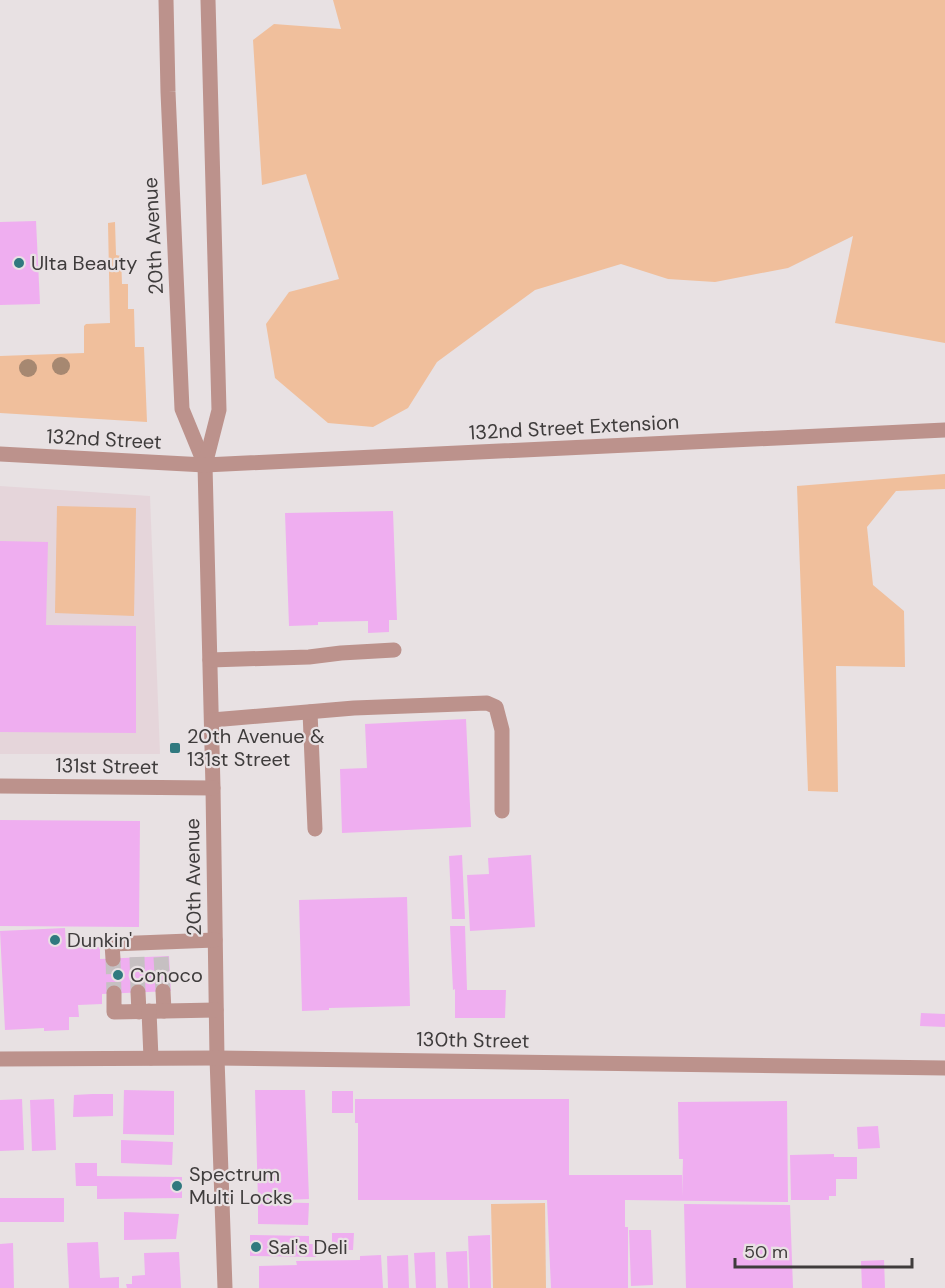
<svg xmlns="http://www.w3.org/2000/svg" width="945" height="1288" font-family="'DM Sans',sans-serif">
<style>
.built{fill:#e5d5da}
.green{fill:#f0bf9c}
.building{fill:#efaef0}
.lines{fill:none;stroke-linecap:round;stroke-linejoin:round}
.minor-tunnel{stroke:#c6c0c2;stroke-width:15;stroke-dasharray:15 8;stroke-linecap:butt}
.minor{stroke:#bc928c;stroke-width:15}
.tree{fill:#a68871}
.poi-dot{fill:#30797f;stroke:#e8e1e3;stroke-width:2}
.labels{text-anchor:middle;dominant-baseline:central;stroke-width:4.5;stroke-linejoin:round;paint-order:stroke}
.street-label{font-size:20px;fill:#3f3c3c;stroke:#e8e1e3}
.poi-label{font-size:20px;fill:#3f3c3c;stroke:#e8e1e3;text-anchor:start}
</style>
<rect width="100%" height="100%" fill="#e8e1e3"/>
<path class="built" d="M0,486L150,496L160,754H0Z"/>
<g class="green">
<path d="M333,0H945V343L835,323L853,236L788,268L715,282L668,279L621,264L535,290L437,362L408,408L373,427L328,423L275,378L266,324L289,292L339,279L306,174L262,185L253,40L274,24L341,29Z"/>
<path d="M115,222L116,255L121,256L122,284H128V309H134L135,347H144L147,422L0,413V356L84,353V326L86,324L110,323L108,223Z"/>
<path d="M945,474V489L896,491L867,527L873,585L904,611L905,667L836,666L838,792L808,791L797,486Z"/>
<path d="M57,506L136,508L134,616L55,613Z"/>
<path d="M545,1203L546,1288H493L491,1204Z"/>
</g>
<g class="building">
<path d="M36,221L40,304L0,305V222Z"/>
<path d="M393,511L397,620H389V632L368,633V621L318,622V625L289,626L285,513Z"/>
<path d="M0,541L48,542L46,625L136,626V733L0,732Z"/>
<path d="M466,719L471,827L342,833L340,769L367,768L365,724Z"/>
<path d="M0,820L140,821L139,927L0,926Z"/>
<path d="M462,855L465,919H452L449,856Z"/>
<path d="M531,855L535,927L470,931L467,875L489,874L488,858Z"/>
<path d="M407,897L410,1006L329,1008V1010L302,1011L299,900Z"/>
<path d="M450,926H465L467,990H506L505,1018H455V989L453,990Z"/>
<path d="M65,928L66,948L100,947V959L169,956L171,991L102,994V1004L78,1005L79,1017H69V1030L44,1031V1028L5,1030L0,931Z"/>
<path d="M921,1013L945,1014V1027L920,1026Z"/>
<path d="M124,1090L174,1091V1135L123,1134Z"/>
<path d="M255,1090H305L309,1199L258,1201Z"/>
<rect x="332" y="1091" width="21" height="22"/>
<path d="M92,1094H113V1116L73,1117L74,1095Z"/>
<path d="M22,1099L24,1150L0,1151V1100Z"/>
<path d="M54,1099L56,1150L32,1151L30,1100Z"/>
<path d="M355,1099H569V1175H682V1197L683,1159H679L678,1102L787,1101L788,1202L625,1200V1227H628V1288H551L547,1200H358V1123H355Z"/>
<path d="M878,1126L880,1148L858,1149L857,1127Z"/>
<path d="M121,1140L173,1142L172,1165L121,1163Z"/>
<path d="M834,1154V1157H857V1179H836V1196H829V1200H791L790,1155Z"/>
<path d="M75,1163H97V1176L182,1177V1198L97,1199V1186H76Z"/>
<rect x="0" y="1198" width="64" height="24"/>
<path d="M258,1202L309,1203L308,1225L258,1224Z"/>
<path d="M684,1204L790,1205L793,1288H686Z"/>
<path d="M124,1212L179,1214L176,1239L124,1240Z"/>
<path d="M629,1230H651L653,1285L631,1286Z"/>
<path d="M332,1233H354L353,1250H332Z"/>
<path d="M250,1235L309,1236V1244H317L316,1257L250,1256Z"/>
<path d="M490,1235L491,1288H470L468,1236Z"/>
<path d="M98,1242L100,1278L119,1277V1288H69L67,1243Z"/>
<path d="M13,1243L14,1288H0V1244Z"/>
<path d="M467,1251L468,1288H448L446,1252Z"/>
<path d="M179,1252L181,1288H127L126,1284H132V1276L145,1275L144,1253Z"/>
<path d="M435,1252L436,1288H416L414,1253Z"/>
<path d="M381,1255L383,1288H259V1266L297,1265L296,1261L360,1260V1256Z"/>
<path d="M408,1255L409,1288H388L387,1256Z"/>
<path d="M884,1260L885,1288H862L861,1261Z"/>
</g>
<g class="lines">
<g class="minor-tunnel">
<path d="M137,957L138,992"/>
<path d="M161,957L163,991"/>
<path d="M113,959L114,993"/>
</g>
<g class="minor">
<path d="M166,0L168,92L182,409L205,465"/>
<path d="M208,0L219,410L205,465L213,788L217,1058L225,1288"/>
<path d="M0,454L205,465L945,430"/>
<path d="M210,660L309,657L341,653L394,650"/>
<path d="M310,712L315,829"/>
<path d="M212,720L354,708L487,703L496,707L502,730V811"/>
<path d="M0,786L213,788"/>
<path d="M113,959L112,944L215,940"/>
<path d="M163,991L164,1011"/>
<path d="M138,992L139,1012"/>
<path d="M114,993V1012L216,1010"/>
<path d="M149,1011L151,1058"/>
<path d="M0,1059L217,1058L945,1068"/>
</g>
</g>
<g class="tree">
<circle cx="61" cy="366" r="9"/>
<circle cx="28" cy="368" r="9"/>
</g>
<g class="poi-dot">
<circle cx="19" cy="263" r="6"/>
<rect x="169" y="742" width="12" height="12" rx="3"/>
<circle cx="55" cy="940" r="6"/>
<circle cx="118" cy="975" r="6"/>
<circle cx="177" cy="1186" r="6"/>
<circle cx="256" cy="1247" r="6"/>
</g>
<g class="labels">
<g class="street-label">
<text transform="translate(153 236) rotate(-93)">20th Avenue</text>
<text transform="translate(574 427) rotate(-3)">132nd Street Extension</text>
<text transform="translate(104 439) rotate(3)">132nd Street</text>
<text transform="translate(107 766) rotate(1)">131st Street</text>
<text transform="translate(193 877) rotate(-91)">20th Avenue</text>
<text transform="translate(473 1040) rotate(1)">130th Street</text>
</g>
<g class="poi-label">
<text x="31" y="263">Ulta Beauty</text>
<text x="187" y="736">20th Avenue &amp;<tspan x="187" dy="23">131st Street</tspan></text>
<text x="67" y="940">Dunkin'</text>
<text x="130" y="975">Conoco</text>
<text x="189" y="1174">Spectrum<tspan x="189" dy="23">Multi Locks</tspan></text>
<text x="268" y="1247">Sal's Deli</text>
</g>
</g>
<path d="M735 1258v9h177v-9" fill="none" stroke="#3f3c3c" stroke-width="3"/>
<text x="744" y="1258" font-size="18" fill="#3f3c3c" stroke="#e8e1e3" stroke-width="4.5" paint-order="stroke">50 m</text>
</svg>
